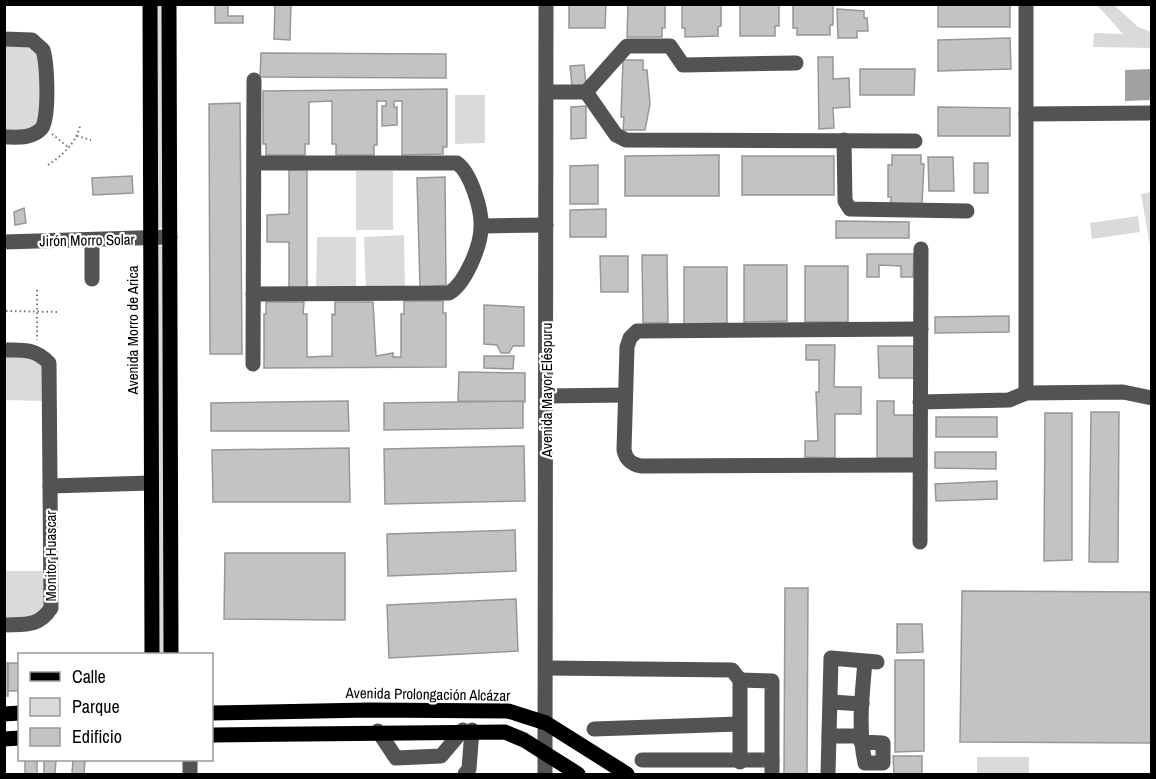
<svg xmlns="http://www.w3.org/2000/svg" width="1156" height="779" font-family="'Archivo Narrow',sans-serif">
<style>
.green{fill:#dadada}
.water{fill:#a1a1a1}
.building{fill:#c3c3c3;stroke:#979797;stroke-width:1.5}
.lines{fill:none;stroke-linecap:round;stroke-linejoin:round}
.path{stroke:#757575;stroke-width:2;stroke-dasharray:1.5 3;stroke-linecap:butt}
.minor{stroke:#535353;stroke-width:15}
.major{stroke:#000;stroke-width:15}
.labels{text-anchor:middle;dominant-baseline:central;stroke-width:4.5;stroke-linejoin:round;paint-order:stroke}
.street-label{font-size:15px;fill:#000;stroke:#fff}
</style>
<rect width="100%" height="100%" fill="#fff"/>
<g class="green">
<rect x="156" y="5" width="10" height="223"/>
<path d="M1097,5H1114L1138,27L1151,32V48L1093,47L1094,33L1123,34Z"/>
<path d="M25,44L34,50L39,58L40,116C34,132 19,130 5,131L4,45Z"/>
<path d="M455,95H485V143L455,144Z"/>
<rect x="356" y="171" width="37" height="59"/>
<path d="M1151,192L1152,246H1150L1141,194Z"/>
<path d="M1138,216L1140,232L1092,239L1090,223Z"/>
<path d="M404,235L405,291L366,292L364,237Z"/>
<path d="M317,237H356V290H316Z"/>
<path d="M156,246H165L166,654H157Z"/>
<path d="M5,351H24L46,364L45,401L5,400Z"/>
<path d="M4,571H47L46,608L41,616L5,621Z"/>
<rect x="977" y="757" width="52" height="17"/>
</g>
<path class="water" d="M1151,69V100L1125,101V70Z"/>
<g class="building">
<path d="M215,4H228V16H243V23H215Z"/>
<path d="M275,4H291L290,40L274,39Z"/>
<path d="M569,4H606L605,28H569Z"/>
<path d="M628,4H665V28H662V37H627Z"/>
<path d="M682,4H721V26L718,27V36L685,37V28H682Z"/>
<path d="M740,4H833V25H830V35H797V28H793V5H779V26H775V36H740Z"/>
<rect x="938" y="4" width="72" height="23"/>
<path d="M837,9L864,11V18H867L868,31H857V38H838Z"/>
<path d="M1010,38L1011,69L938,71V40Z"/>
<path d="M261,53L446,54V78L260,77Z"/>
<path d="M818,57H833V79L849,78L850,107L833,108L834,128L819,129Z"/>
<path d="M623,60H643V70H647L650,104L645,130H623L624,117H621Z"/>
<path d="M584,65L586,85L572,86L570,66Z"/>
<path d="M860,69H915L914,95H860Z"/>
<path d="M447,89V147H443V154L402,155V101H394V107H397V125L382,126V106H386V101H377V145H374V155H336V144H332V101L309,102V144H305V155H266V144H263V91Z"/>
<path d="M240,103L242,354H210L209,104Z"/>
<path d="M586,106V138L571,139V107Z"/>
<path d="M938,107L1010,108V136H938Z"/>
<path d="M719,155V196H625V156Z"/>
<path d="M892,155H921V164H924L922,204H891V197H888V165H892Z"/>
<rect x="742" y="156" width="92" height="39"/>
<path d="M928,157H953L954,191H929Z"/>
<rect x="974" y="163" width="14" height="30"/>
<path d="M598,165V204H570V166Z"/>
<path d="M307,169V288H289V242H267V215L289,214V170Z"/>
<path d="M132,176L133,193L93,195L92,178Z"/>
<path d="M445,177L446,285L420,287L417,178Z"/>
<path d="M24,208L26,223L15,225L14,212Z"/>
<path d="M606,209V237H570V210Z"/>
<path d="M836,221L909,222V238H836Z"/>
<path d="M867,254H914L913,277H901V266L879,265V277H867Z"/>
<path d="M642,255H667L668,323H643Z"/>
<path d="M600,256H628V292H601Z"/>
<path d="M744,265H787V321L744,322Z"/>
<rect x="805" y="266" width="43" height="56"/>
<path d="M684,267H727V323L684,324Z"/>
<path d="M404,301H443V313H446V367L264,368V314H266V302H304L303,314H307V357L332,356V314L335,315V302H373L376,356L393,353V357H401V314H404Z"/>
<path d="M484,305L524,307V346H513L509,353H501L497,345L484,344Z"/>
<path d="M1009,316V332L935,333V317Z"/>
<path d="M806,345H835L834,387H861V414H835V458L805,457V441H818L816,392H819V360H806Z"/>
<path d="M878,346H914V378H879Z"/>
<path d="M484,356H514L513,369L484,368Z"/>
<path d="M459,372L525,373V402L458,401Z"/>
<path d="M348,401L349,431H211V403Z"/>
<path d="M523,401V428L384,430V403Z"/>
<path d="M877,401H894V415H914V458H877Z"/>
<path d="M1091,412H1119L1118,562H1089Z"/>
<path d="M1045,413H1072V560L1044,561Z"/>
<rect x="936" y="417" width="61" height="20"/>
<path d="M524,446L525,501L385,504L384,449Z"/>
<path d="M349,448L350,502H213L212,450Z"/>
<path d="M935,452H996V469L935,468Z"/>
<path d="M997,481V499L936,501L935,484Z"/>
<path d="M515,530L516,571L388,576L387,534Z"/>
<path d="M225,553H345V620L224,619Z"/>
<path d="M785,588H808L807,774H784Z"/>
<path d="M962,591L1152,592V743L960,742Z"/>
<path d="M516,599L518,651L389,658L387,605Z"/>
<path d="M897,624H922L923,652L897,653Z"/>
<path d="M895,660H924V751L895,752Z"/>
<rect x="4" y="663" width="4" height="33"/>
<rect x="8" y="663" width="12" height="28"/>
<path d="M893,756H922V774H894Z"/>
<rect x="25" y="760" width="12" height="14"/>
<path d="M44,760H56L55,774H44Z"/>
<path d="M73,760H85L84,774H72Z"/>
</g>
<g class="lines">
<g class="path">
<path d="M52,134L68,147"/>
<path d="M77,136L91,140"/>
<path d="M48,165C62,156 76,143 80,126"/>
<path d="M37,290V340"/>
<path d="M6,311L60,312"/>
</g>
<g class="minor">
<path d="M4,39L32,40L43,50C47,63 50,120 41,129C31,139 17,137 4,137"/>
<path d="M547,92H586L616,135L626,140L915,141"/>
<path d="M586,92L627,46H670L683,65L796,63"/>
<path d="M1026,114L1152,113"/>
<path d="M844,140L845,201L850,209L967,211"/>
<path d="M482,226L546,225"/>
<path d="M4,242L170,237"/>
<path d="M92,279V240"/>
<path d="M253,294L449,293C465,284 481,246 481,227C482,210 471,173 457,163H254"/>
<path d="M4,350C23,350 35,348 49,363L51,608C39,627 25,624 4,625"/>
<path d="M253,364L254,80"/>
<path d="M1026,393V4"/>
<path d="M546,396L625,395"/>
<path d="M920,402L1009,400L1026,393L1123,392L1152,398"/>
<path d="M920,465L641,466C631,464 626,460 624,450L627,347L630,338L637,331L921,329"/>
<path d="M50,486L151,483"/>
<path d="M920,542L921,249"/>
<path d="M547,668L732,670L740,680V762"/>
<path d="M740,680L772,681V774"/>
<path d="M831,702L862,704"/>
<path d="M594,729L739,724"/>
<path d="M378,731L396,758L441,756L463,730"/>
<path d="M829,736H860"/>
<path d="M861,742L883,743V763H865C858,729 862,695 865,662"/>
<path d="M190,760V774"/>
<path d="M642,760H772"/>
<path d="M465,774L469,769L472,730"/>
<path d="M545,774L546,4"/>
<path d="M828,774L831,658L877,662"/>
</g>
<g class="major">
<path d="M150,4L152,654"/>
<path d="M169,4L171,654"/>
<path d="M212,713L369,710L508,711L546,723L627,774"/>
<path d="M4,714L20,713"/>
<path d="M212,735L505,732L524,740L578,774"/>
<path d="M4,739L20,738"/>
</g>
</g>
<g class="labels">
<g class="street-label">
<text transform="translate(87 240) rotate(-1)">Jirón Morro Solar</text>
<text transform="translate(132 330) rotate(-90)">Avenida Morro de Arica</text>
<text transform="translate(546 390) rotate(-90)">Avenida Mayor Eléspuru</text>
<text transform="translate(50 556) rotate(-90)">Monitor Huascar</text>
<text transform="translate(428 694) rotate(1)">Avenida Prolongación Alcázar</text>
</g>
</g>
<rect width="1156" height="779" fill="none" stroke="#000000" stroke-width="12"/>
<rect x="18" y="653" width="195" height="108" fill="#ffffff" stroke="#999999" stroke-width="1.5"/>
<rect x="30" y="672" width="30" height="9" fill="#000000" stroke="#999999" stroke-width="1.5"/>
<text x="72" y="683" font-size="18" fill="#000000">Calle</text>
<rect x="30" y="698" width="30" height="18" fill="#dadada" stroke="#999999" stroke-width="1.5"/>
<text x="72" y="713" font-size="18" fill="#000000">Parque</text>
<rect x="30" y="728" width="30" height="18" fill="#c3c3c3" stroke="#999999" stroke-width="1.5"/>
<text x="72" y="743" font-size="18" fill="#000000">Edificio</text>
</svg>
